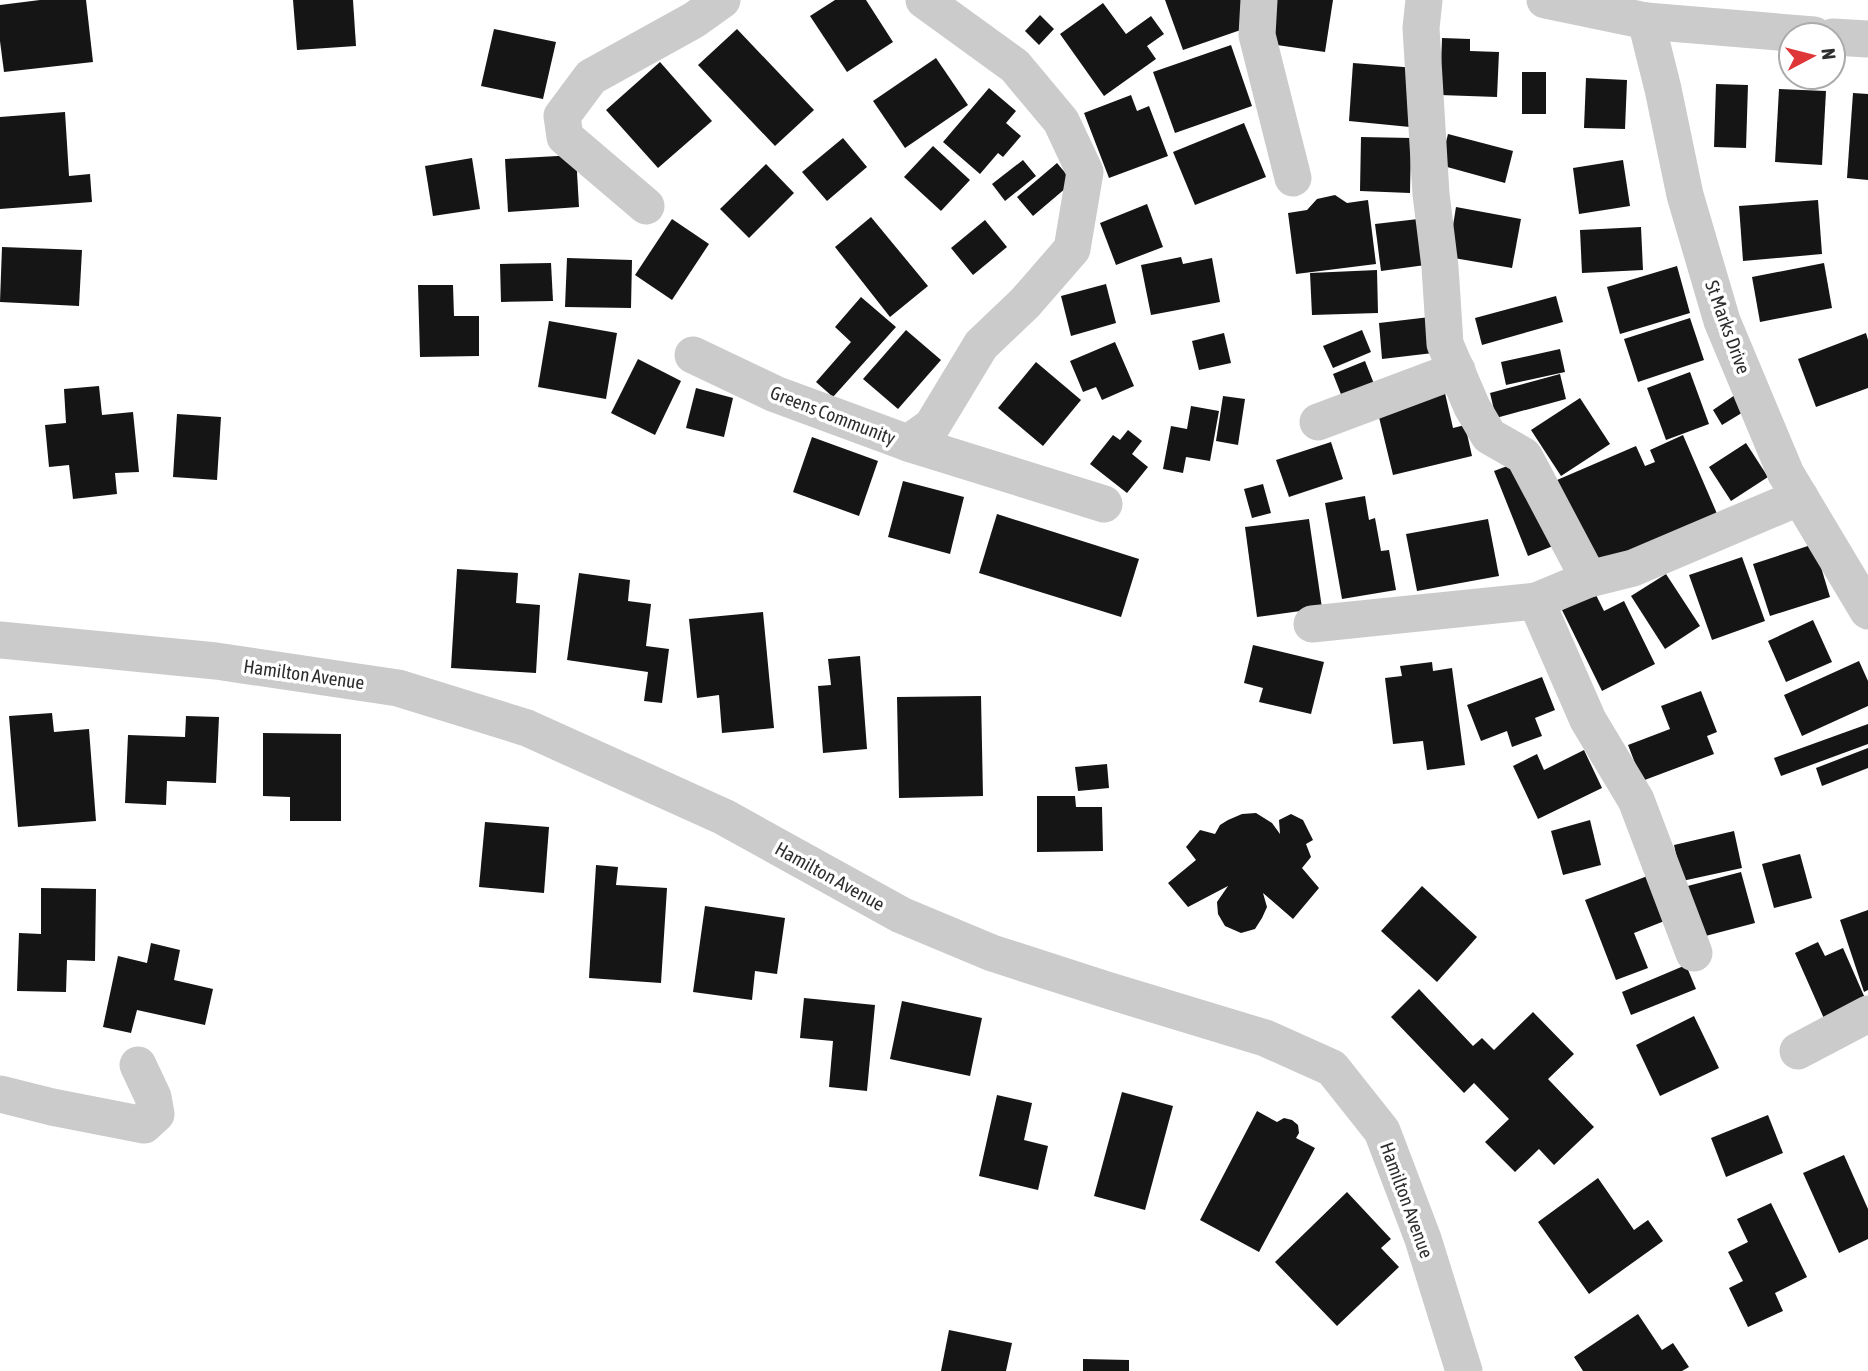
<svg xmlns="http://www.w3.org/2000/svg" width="1868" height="1371" font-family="'Asap Condensed',sans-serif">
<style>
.building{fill:#151515}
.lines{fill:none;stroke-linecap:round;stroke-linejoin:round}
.minor{stroke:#cbcbcb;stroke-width:37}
.labels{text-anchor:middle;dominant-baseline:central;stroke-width:7;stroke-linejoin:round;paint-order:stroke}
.street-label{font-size:19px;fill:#2e2e2e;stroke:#fff}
</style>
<rect width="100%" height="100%" fill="#fff"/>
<g class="building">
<path d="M40,0H86L93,62L4,72L0,41V5Z"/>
<path d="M293,0H353L356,46L297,50Z"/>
<path d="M835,0H866L893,42L847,72L810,16Z"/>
<path d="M1165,0H1246L1255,25L1183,50Z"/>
<path d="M1276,0H1333L1325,52L1270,44Z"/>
<path d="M1103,3L1126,34L1151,16L1164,34L1147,46L1156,59L1104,96L1060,34Z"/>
<path d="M1040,15L1054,29L1039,45L1025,31Z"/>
<path d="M494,29L556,42L543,99L481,86Z"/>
<path d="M737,29L814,110L775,146L698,65Z"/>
<path d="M1442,38L1470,39V51L1499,52L1497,97L1440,95Z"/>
<path d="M1231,45L1252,106L1175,133L1153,72Z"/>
<path d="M936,58L968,105L905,148L873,101Z"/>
<path d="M660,62L712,121L658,168L606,110Z"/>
<path d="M1353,63L1416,68L1410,127L1349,121Z"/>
<rect x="1522" y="72" width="24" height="42"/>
<path d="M1586,78L1627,80L1625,129L1584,128Z"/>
<path d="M1716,84L1748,85L1746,148L1714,147Z"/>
<path d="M989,88L1016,111L1006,123L1021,136L1003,157L998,153L980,174L943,142Z"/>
<path d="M1779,89L1826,91L1822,165L1775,162Z"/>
<path d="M1853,93L1868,94V180L1847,178Z"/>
<path d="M1131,95L1137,111L1149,106L1168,156L1109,178L1084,113Z"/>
<path d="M65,112L69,176L90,174L92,202L0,209V117Z"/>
<path d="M1244,123L1266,177L1195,205L1173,152Z"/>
<path d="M1448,134L1513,151L1505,183L1440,165Z"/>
<path d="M1361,137L1411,138L1410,193L1360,191Z"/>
<path d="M843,138L867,167L827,201L802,172Z"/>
<path d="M933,146L970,180L941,211L904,177Z"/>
<path d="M576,155L579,207L508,212L505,159Z"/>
<path d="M472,158L480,209L433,216L425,166Z"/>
<path d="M1023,160L1036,176L1005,201L992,184Z"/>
<path d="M1623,160L1630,206L1579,214L1573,168Z"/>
<path d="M1057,163L1073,182L1033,216L1017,197Z"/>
<path d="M766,164L794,193L749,238L720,209Z"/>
<path d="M1335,195L1347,203L1368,200L1376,264L1296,274L1288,213L1307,210L1317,199Z"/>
<path d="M1818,200L1822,254L1743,261L1739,206Z"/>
<path d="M1147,204L1163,247L1116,265L1100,223Z"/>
<path d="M1456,207L1521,219L1512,268L1448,257Z"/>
<path d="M871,217L928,286L890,317L835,247Z"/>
<path d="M1427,218L1433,264L1381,271L1375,224Z"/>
<path d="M672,219L709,244L672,300L635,275Z"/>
<path d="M985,220L1007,247L973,275L951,248Z"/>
<path d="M1641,227L1643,270L1582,273L1580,230Z"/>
<path d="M2,247L82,250L79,306L0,302Z"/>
<path d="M1181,257L1183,264L1212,258L1220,302L1151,315L1141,265Z"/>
<path d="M567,258L632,260L631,308L565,307Z"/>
<path d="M551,263L553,301L501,302L500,264Z"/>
<path d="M1824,263L1832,308L1760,322L1752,277Z"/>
<path d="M1677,266L1690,313L1620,334L1607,287Z"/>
<path d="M1377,270L1378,313L1312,315L1310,273Z"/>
<path d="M1106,284L1116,323L1071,336L1061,296Z"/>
<path d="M418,285H453L454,316H479V356L420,357Z"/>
<path d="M1556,296L1563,322L1482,345L1475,318Z"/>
<path d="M861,297L896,327L833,397L816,382L851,342L835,327Z"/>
<path d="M1430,317L1433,353L1382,359L1379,323Z"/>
<path d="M1690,318L1704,360L1638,382L1624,339Z"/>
<path d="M549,321L617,333L606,399L538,387Z"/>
<path d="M906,330L941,360L898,409L863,379Z"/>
<path d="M1362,330L1371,352L1333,368L1323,346Z"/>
<path d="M1224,333L1231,363L1199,370L1192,341Z"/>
<path d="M1866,333L1868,340V388L1816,407L1798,359Z"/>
<path d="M1115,342L1134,386L1102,400L1096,387L1083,392L1070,361Z"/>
<path d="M1560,349L1565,372L1506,385L1501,362Z"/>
<path d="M638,359L681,381L655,435L611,413Z"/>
<path d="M1365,361L1378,394L1346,407L1333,374Z"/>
<path d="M1036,362L1081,400L1043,446L998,408Z"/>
<path d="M1690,372L1709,424L1666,440L1647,388Z"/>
<path d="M1560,374L1566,399L1496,418L1490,393Z"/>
<path d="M99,386L102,415L133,412L139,472L115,473L117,494L73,499L69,465L49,467L45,425L66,423L64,389Z"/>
<path d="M696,388L733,398L724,437L686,428Z"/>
<path d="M1445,393L1453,428L1465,425L1472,456L1393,475L1377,409Z"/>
<path d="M1735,395L1745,411L1722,425L1713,410Z"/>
<path d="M1223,396L1245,399L1238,445L1216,441Z"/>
<path d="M1580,398L1610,444L1561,476L1531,430Z"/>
<path d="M1191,406L1219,411L1210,461L1186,457L1183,473L1163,469L1171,426L1187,429Z"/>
<path d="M177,414L221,417L217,480L173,477Z"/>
<path d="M1128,430L1142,441L1132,454L1148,467L1127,493L1090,464L1113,435L1120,440Z"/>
<path d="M1683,435L1718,516L1595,569L1557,480L1636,446L1645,466L1655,462L1650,450Z"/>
<path d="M812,437L878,461L859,516L793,492Z"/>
<path d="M1331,442L1343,479L1289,497L1276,460Z"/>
<path d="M1746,443L1768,477L1731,501L1709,467Z"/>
<path d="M1518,462L1553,546L1528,556L1494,471Z"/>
<path d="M903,481L964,497L950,554L888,537Z"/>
<path d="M1263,484L1271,513L1252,518L1244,489Z"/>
<path d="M1365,496L1369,520L1375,518L1381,551L1389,550L1396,590L1342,599L1325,503Z"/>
<path d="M997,514L1139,559L1121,617L979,573Z"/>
<path d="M1309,519L1322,608L1257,617L1245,527Z"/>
<path d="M1488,519L1499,576L1417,591L1406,534Z"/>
<path d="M1814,544L1830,597L1770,616L1753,564Z"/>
<path d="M1742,557L1765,621L1712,640L1689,575Z"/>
<path d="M457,569L518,573L516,603L540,605L536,673L451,668Z"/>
<path d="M579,573L630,580L628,601L651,604L646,646L669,649L662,703L644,701L648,672L567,660Z"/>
<path d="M1666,574L1700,626L1665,649L1631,596Z"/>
<path d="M1595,593L1604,611L1624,601L1655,664L1602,691L1562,610Z"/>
<path d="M763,612L774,728L722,733L719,695L697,698L689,619Z"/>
<path d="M1813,620L1832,662L1786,682L1768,641Z"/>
<path d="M1253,645L1324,662L1311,714L1259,702L1263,688L1244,683Z"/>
<path d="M860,656L867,749L823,753L818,686L831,685L828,659Z"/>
<path d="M1859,661L1868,681V706L1802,736L1784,695Z"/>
<path d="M1432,662L1433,671L1452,668L1465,765L1427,770L1423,741L1393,744L1385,678L1402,676L1400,666Z"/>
<path d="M1542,677L1555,710L1535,718L1542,736L1512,747L1507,731L1481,741L1467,705Z"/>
<path d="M1701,691L1717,732L1707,736L1714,754L1642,781L1628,745L1670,729L1661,706Z"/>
<path d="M981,696L983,796L899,798L897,697Z"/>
<path d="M52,713L54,732L89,729L96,821L18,827L9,716Z"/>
<path d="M186,716L219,717L216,783L167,781L166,805L125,803L128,735L185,737Z"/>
<path d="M1868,724V744L1781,776L1774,758Z"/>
<path d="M263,733L341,734V821H290V797L263,796Z"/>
<path d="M1868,748V768L1822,786L1816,768Z"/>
<path d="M1584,750L1602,788L1538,819L1513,766L1537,754L1544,770Z"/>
<path d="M1107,764L1109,788L1078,791L1075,767Z"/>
<path d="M1037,796H1075L1076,807H1102L1103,851L1037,852Z"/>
<path d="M1256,813L1272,823L1280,834L1279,820L1291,814L1303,820L1313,840L1306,844L1311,857L1302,868L1319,888L1293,919L1263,893L1267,907L1262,918L1255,929L1241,933L1225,926L1218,914L1217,902L1228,886L1188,907L1168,883L1196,860L1186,847L1200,830L1215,834L1220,825L1228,820L1242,814Z"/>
<path d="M1590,820L1601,865L1563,875L1551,831Z"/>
<path d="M485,822L549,827L544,893L479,887Z"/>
<path d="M1734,831L1742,868L1682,881L1674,845Z"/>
<path d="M1800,854L1812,898L1774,908L1762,864Z"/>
<path d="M596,865L618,867L616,885L667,888L661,983L589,978Z"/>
<path d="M1741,872L1755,923L1694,939L1680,888Z"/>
<path d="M1650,875L1667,920L1634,933L1648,968L1616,980L1585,900Z"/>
<path d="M1422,886L1477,937L1437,982L1381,931Z"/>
<path d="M41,888L96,889L95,961L67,960L66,992L17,991L19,933L41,934Z"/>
<path d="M705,906L785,918L777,974L755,971L752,1000L693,992Z"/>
<path d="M1868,910V990L1864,992L1840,920Z"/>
<path d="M1818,942L1825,956L1843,948L1868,1005L1826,1023L1795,953Z"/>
<path d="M151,943L180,950L174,980L213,989L205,1025L137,1010L131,1033L103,1027L118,956L147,963Z"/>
<path d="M1686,965L1696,989L1631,1015L1622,992Z"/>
<path d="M1419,989L1473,1046L1482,1038L1494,1050L1533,1012L1574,1054L1548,1079L1594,1127L1554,1165L1539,1149L1515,1172L1485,1142L1509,1119L1474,1083L1464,1093L1391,1017Z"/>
<path d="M804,998L875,1005L867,1091L829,1087L833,1041L800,1038Z"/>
<path d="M902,1001L982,1018L970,1076L890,1059Z"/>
<path d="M1694,1016L1719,1068L1660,1096L1636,1045Z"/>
<path d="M1122,1092L1173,1106L1145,1210L1094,1196Z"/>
<path d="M997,1095L1032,1103L1024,1140L1048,1146L1038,1190L979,1176Z"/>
<path d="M1257,1111L1277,1122L1284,1118L1292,1120L1298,1125L1299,1133L1296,1138L1315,1148L1259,1252L1200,1220Z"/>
<path d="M1768,1115L1783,1153L1726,1177L1711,1138Z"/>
<path d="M1844,1155L1868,1209V1239L1839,1253L1803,1173Z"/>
<path d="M1598,1178L1634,1230L1648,1220L1663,1241L1589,1294L1538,1222Z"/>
<path d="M1347,1192L1391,1239L1381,1248L1399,1267L1337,1326L1275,1262Z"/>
<path d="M1771,1203L1807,1277L1775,1293L1783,1311L1748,1327L1729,1288L1743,1281L1728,1252L1748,1242L1737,1219Z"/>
<path d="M1638,1314L1662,1350L1673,1343L1689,1367L1682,1371H1583L1574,1357Z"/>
<path d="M949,1330L1012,1343L1006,1371H941Z"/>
<path d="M1083,1359L1129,1360V1371H1083Z"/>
</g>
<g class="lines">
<g class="minor">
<path d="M1259,0L1257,35L1293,178"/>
<path d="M1424,0L1421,28L1431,194L1440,267L1445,344L1472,407L1489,436L1524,456L1589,579"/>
<path d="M1545,0L1646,21L1814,35"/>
<path d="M1646,21L1663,89L1685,195L1722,321L1786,474L1868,611"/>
<path d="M1833,37L1868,39"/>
<path d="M646,206L565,137L562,116L591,77L694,20L722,0"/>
<path d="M693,355L775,394L908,443L932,426L981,345L1025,303L1072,249L1085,172L1061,121L1015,66L924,0"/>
<path d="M1318,422L1457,370"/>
<path d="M908,443L1104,504"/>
<path d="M1536,601L1588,720L1636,800L1694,953"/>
<path d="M1312,624L1536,601L1589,579L1633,568L1800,497"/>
<path d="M0,640L216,661L398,688L527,728L724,817L901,915L992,953L1107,990L1265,1038L1332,1068L1382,1131L1423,1239L1464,1371"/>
<path d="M1798,1051L1868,1014"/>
<path d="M0,1094L52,1107L144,1125L156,1114L153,1097L138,1065"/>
</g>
</g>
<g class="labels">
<g class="street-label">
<text transform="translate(1728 327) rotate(70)">St Marks Drive</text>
<text transform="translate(833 415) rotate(21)">Greens Community</text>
<text transform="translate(304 674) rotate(8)">Hamilton Avenue</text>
<text transform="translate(830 876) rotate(29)">Hamilton Avenue</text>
<text transform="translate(1407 1200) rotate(70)">Hamilton Avenue</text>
</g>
</g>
<g transform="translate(1812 56) rotate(83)"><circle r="33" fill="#ffffff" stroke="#ababab" stroke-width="2"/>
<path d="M0-5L12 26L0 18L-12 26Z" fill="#df3638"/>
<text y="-10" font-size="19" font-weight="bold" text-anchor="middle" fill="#2e2e2e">N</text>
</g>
</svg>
